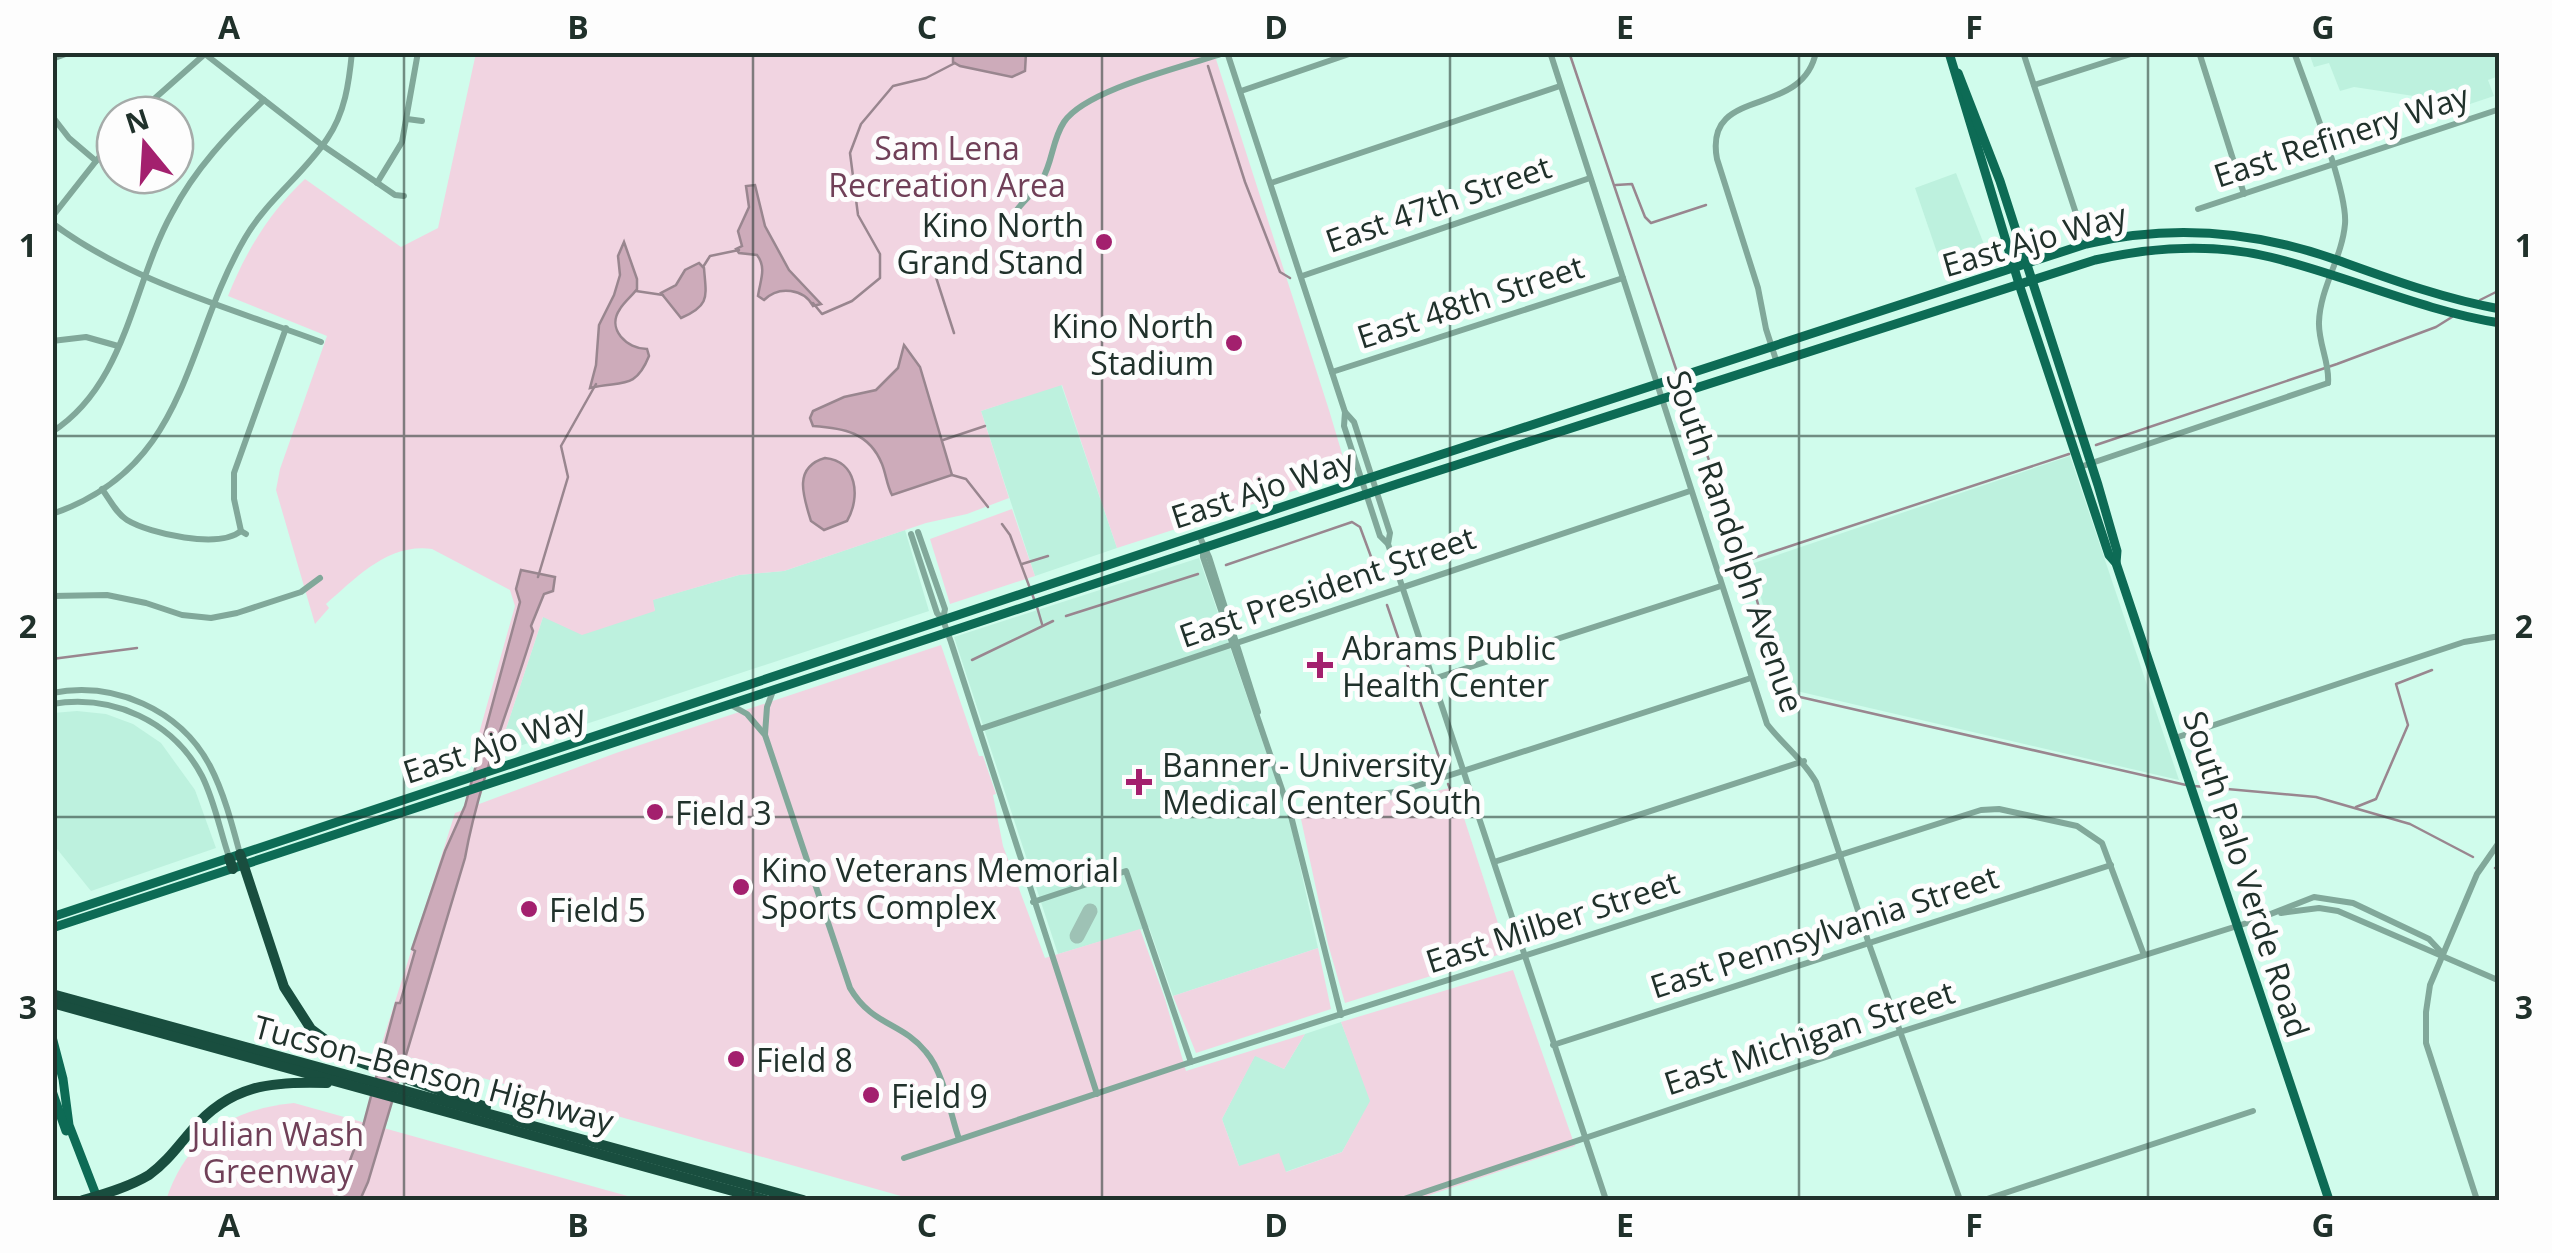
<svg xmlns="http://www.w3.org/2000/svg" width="2552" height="1253" font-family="'Open Sans',sans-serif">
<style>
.built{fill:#bdf1de}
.green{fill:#f1d4e1}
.water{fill:#cdabba;stroke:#99868f;stroke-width:2.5}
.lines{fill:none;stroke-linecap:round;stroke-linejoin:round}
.stream{stroke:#99868f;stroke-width:2.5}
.taxiway{stroke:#9ec2b5;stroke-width:15}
.minor{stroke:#81a89a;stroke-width:6}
.major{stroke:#0d6b55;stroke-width:9}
.highway{stroke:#194e3f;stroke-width:10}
.grid{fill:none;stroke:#20312b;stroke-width:2.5;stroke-opacity:0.55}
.poi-dot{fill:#a3206e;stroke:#fdfdfd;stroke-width:4}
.labels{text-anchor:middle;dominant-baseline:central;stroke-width:10;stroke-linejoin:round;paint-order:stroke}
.street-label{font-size:32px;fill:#20312b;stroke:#fdfdfd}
.park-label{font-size:32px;fill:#704058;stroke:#fdfdfd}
.poi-label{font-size:32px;fill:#20312b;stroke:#fdfdfd;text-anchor:start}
.neatline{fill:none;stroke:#20312b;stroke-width:4}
.grid-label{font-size:32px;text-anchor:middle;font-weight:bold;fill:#20312b}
</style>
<rect width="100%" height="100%" fill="#d0fcec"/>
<g class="built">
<path d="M2309,53H2499V76L2488,80L2494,96L2449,111L2443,94L2440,92L2427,98L2354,87L2340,91L2329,63L2314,67Z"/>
<path d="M1956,173L1989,257L1985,263L1944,273L1915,188Z"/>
<path d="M1061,384L1117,548L1035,576L981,411Z"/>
<path d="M2070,456L2179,780L1788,689L1751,564Z"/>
<path d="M905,530L929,611L498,753L543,617L655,610L652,600L739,575L784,571Z"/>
<path d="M1199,558L1290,821L1318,948L1173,996L1149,927L1058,954L954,637Z"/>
<path d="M77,711L106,714L133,724L161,743L195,790L216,848L91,891L53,844V713Z"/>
<path d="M1341,1022L1371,1101L1342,1152L1285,1172L1239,1166L1222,1119L1255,1055L1284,1069L1305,1034Z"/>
</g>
<g class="green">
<path d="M476,53H1214L1329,410L1346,467L1343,475L1117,548L1062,385L981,411L1009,498L967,514L926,523L784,571L739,575L653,600L655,611L582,635L543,617L498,753L470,765L515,606L510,590L432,549C388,543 356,578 326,604L329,608L315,624L276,490L280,469L327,336L228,296C246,251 269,213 305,179L401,247L438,228Z"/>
<path d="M1012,509L1035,576L950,604L930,539Z"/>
<path d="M941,645L979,756H983L996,794L993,795L1003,846L1045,958L1140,929L1165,999L1186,1071L1305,1034L1284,1069L1255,1056L1222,1119L1239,1166L1279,1153L1286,1172L1342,1152L1370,1101L1341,1022L1513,970L1575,1146L1415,1200H915L380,1049L455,813L616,753Z"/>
<path d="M1454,787L1506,948L1501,954L1345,1003L1328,944L1301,819C1351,805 1403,799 1454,787Z"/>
<path d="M1318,948L1331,1009L1196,1053L1173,996Z"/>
<path d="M294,1103L642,1200H166C187,1138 230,1109 294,1103Z"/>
</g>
<g class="water">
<path d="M953,53H1026L1025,71L1012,77L960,66L953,62Z"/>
<path d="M755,185L765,226L789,270L821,304L813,306C804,289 779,285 764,300L758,296C760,281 767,268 757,255L739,253L736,249L742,246L738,231L749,207L746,186Z"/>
<path d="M624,242L637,279V289C632,296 624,302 620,309C606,329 627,349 647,349L649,356C635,391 621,380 590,388L596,365L599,325L614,295L620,275L618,256Z"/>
<path d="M699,263L704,268C706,296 711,305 681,318L661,293L676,285L685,270Z"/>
<path d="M904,345L920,367L952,475L892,495C887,486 886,474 882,464C869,432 843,428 813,426L810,418L813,411L844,397L876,390L898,368Z"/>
<path d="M825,458C857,461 861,497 847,521L824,530L811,521C803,496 793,467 825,458Z"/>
<path d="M521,570L555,577L553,591L544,594L531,626L533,631C510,707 479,780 465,858L368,1182L360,1200H335L350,1170L347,1168L363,1126L396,1003H400L415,951L412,949L445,851L465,806L520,602L516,589Z"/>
</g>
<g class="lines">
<g class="stream">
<path d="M1203,52L1204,55"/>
<path d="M1569,52L1677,372"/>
<path d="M1208,66L1245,182L1280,272L1290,278"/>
<path d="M1616,185L1632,184L1645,217L1651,223L1706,205"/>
<path d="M922,254L933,268L954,333"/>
<path d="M703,267L710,256L739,250"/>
<path d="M636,291L663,295"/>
<path d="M2480,300L2500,290"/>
<path d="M813,303L822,314L852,301L880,278V254L858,215L850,153L861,124L893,86L926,78L955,63"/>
<path d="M1680,379L1745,561L2069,454"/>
<path d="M943,440L985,426"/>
<path d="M2096,445L2337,364L2436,327L2452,317"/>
<path d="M952,475L966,479L988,507"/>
<path d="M1002,524L1010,535L1034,599"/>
<path d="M1746,562L1782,688L1800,697L2186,785"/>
<path d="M1022,564L1048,556"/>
<path d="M1226,565L1352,522L1360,527L1380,581"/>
<path d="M538,577L568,477L561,446L596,384"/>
<path d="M1387,605L1443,769"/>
<path d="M1037,607L1042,624"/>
<path d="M1066,616L1198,574"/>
<path d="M52,659L137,648"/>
<path d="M972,660L1053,621"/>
<path d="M1448,784L1460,812"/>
<path d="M2194,786L2316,797L2410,824L2473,857"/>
<path d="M2356,807L2376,799L2408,725L2396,684L2432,670"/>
<path d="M2495,868L2500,870"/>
</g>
<path class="taxiway" d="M1077,936L1090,911"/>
<g class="minor">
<path d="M1227,52L1345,412L1344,426L1380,536L1387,543"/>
<path d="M1550,52L1767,724C1783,745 1803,759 1816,782L1869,944L1960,1200"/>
<path d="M2023,52L2086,244"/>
<path d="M2199,52L2244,194"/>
<path d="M2294,52C2307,89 2348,191 2345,224C2342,258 2320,288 2319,322C2318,343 2330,363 2328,383"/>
<path d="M205,54L322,145L395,195L404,196"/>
<path d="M52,59L71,52"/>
<path d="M2034,85L2137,52"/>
<path d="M1241,91L1355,52"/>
<path d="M136,115L206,53"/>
<path d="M52,116L69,138L96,161"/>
<path d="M407,119L422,121"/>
<path d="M377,183L402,142L418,52"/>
<path d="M1271,183L1560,86"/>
<path d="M2198,209L2500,109"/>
<path d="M52,217L115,137"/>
<path d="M52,223C131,282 230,308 321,342"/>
<path d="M1009,230C1012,206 1031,199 1042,180C1053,161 1052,140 1064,122C1086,89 1187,66 1227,52"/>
<path d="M1302,276L1590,178"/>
<path d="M52,341L86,337L118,346"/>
<path d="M1777,363L1766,329L1758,288L1717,159C1703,84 1802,120 1816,52"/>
<path d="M1332,372L1623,278"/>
<path d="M1345,412L1354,422L1390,533L1388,544L1606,1200"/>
<path d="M52,432C127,384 132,285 172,213C195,169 228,134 264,100"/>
<path d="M2080,467L2328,383"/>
<path d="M102,489C110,500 116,513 127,520C150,534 219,549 241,531"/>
<path d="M52,514C190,467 183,344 245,238C267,200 303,175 327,139C345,113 349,83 352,52"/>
<path d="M918,532L945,609L943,619"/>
<path d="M246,534L241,531L234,499V473L286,328"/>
<path d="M911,534L937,613L943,620L951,642L1097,1094"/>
<path d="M1199,535L1209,557L1258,712"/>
<path d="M1203,548V557L1291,816L1341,1015"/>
<path d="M52,596L107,595L146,603L182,615L211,618L237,613L301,592L320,578"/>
<path d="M1433,679L1721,586"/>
<path d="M52,693C114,681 180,709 210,766C224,793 232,824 240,854"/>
<path d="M52,704C113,694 173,721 202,776C215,802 220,831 229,857"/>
<path d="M731,705L747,714L765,735L850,988C872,1026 902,1022 926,1052C944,1073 950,1113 959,1139"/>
<path d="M980,729L1690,491"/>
<path d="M765,734L767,707L773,691"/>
<path d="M2175,738L2464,642L2500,636"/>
<path d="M1291,816L1351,799L1401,791L1751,678"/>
<path d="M1494,862L1804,761"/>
<path d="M1033,902L1126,871L1191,1062"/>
<path d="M2281,913L2319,908L2338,911L2500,981"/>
<path d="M1553,1045L2111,865"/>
<path d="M904,1158L1191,1062L1981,810L1999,809L2077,826L2102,843L2144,955"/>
<path d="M1401,1200L1900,1032L2250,922L2314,897L2353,903L2429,939L2443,954"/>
<path d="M1970,1200L1984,1199"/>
<path d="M1984,1200L2253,1111"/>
<path d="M2477,1200L2426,1043V1012L2430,985L2477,874L2500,841"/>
</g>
<g class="major">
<path d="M1950,56L2019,284L2109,555L2116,563L2329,1200"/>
<path d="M1958,73L2000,181L2098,485L2117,551L2116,563"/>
<path d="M52,917L1354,483L2086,244C2171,224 2255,231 2337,260C2390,279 2444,299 2500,309"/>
<path d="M52,928L1397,484L2095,260C2152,247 2212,243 2270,257C2348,276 2420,310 2500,323"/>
<path d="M52,1037L63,1079L69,1125L98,1200"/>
<path d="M52,1091L66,1131"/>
</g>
<g class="highway">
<path d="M240,854L284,987L311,1029L351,1059L486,1107"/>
<path d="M229,858L233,869"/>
<path d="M52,994L803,1200"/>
<path d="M52,1003L766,1200"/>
<path d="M83,1200C105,1194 129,1187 149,1175C167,1162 178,1146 192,1130C230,1085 271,1081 327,1083"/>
</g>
</g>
<path class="grid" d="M404,52V1200M753,52V1200M1102,52V1200M1450,52V1200M1799,52V1200M2148,52V1200M52,436H2500M52,817H2500"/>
<g class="poi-dot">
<circle cx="1104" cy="242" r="10"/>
<circle cx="1234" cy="343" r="10"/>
<path d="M1315 650h10v10h10v10h-10v10h-10v-10h-10v-10h10z"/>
<path d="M1134 767h10v10h10v10h-10v10h-10v-10h-10v-10h10z"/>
<circle cx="655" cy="812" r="10"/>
<circle cx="741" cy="887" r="10"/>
<circle cx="529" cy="909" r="10"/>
<circle cx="736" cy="1059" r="10"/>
<circle cx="871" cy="1095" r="10"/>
</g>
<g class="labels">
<g class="street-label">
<text transform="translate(2341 135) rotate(-18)">East Refinery Way</text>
<text transform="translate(1438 203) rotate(-19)">East 47th Street</text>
<text transform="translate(2034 239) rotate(-16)">East Ajo Way</text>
<text transform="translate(1470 301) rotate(-18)">East 48th Street</text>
<text transform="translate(1262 488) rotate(-18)">East Ajo Way</text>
<text transform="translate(1736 541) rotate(71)">South Randolph Avenue</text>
<text transform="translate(1327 586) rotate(-19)">East President Street</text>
<text transform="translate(494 743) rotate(-18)">East Ajo Way</text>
<text transform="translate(2247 874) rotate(72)">South Palo Verde Road</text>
<text transform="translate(1552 921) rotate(-18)">East Milber Street</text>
<text transform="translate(1824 931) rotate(-18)">East Pennsylvania Street</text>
<text transform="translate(1809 1037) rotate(-18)">East Michigan Street</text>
<text transform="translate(434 1073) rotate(15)">Tucson–Benson Highway</text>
</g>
<g class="park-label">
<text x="947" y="147">Sam Lena<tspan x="947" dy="37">Recreation Area</tspan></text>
<text x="278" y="1133">Julian Wash<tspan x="278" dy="37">Greenway</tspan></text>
</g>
<g class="poi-label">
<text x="1084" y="224" text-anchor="end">Kino North<tspan x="1084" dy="37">Grand Stand</tspan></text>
<text x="1214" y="325" text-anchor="end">Kino North<tspan x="1214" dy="37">Stadium</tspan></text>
<text x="1342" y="647">Abrams Public<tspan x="1342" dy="37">Health Center</tspan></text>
<text x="1162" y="764">Banner - University<tspan x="1162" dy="37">Medical Center South</tspan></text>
<text x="675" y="812">Field 3</text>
<text x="761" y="869">Kino Veterans Memorial<tspan x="761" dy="37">Sports Complex</tspan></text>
<text x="549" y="909">Field 5</text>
<text x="756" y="1059">Field 8</text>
<text x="891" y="1095">Field 9</text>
</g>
</g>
<rect width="2552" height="1253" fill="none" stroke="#fdfdfd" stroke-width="110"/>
<g transform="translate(145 145) rotate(342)"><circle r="48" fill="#fdfdfd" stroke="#a5aba9" stroke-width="2.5"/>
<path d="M0-8L18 38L0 25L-18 38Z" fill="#a3206e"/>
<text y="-15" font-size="28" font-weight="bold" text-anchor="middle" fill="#20312b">N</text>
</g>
<rect x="55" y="55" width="2442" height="1143" class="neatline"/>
<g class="grid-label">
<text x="229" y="39">A</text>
<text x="578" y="39">B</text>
<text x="927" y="39">C</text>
<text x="1276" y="39">D</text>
<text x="1625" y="39">E</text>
<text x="1974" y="39">F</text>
<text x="2323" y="39">G</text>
<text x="28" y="257">1</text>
<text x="2524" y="257">1</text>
<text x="28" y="638">2</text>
<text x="2524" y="638">2</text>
<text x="28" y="1019">3</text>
<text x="2524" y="1019">3</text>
<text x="229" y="1237">A</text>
<text x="578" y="1237">B</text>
<text x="927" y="1237">C</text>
<text x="1276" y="1237">D</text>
<text x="1625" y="1237">E</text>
<text x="1974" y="1237">F</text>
<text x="2323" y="1237">G</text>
</g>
</svg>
